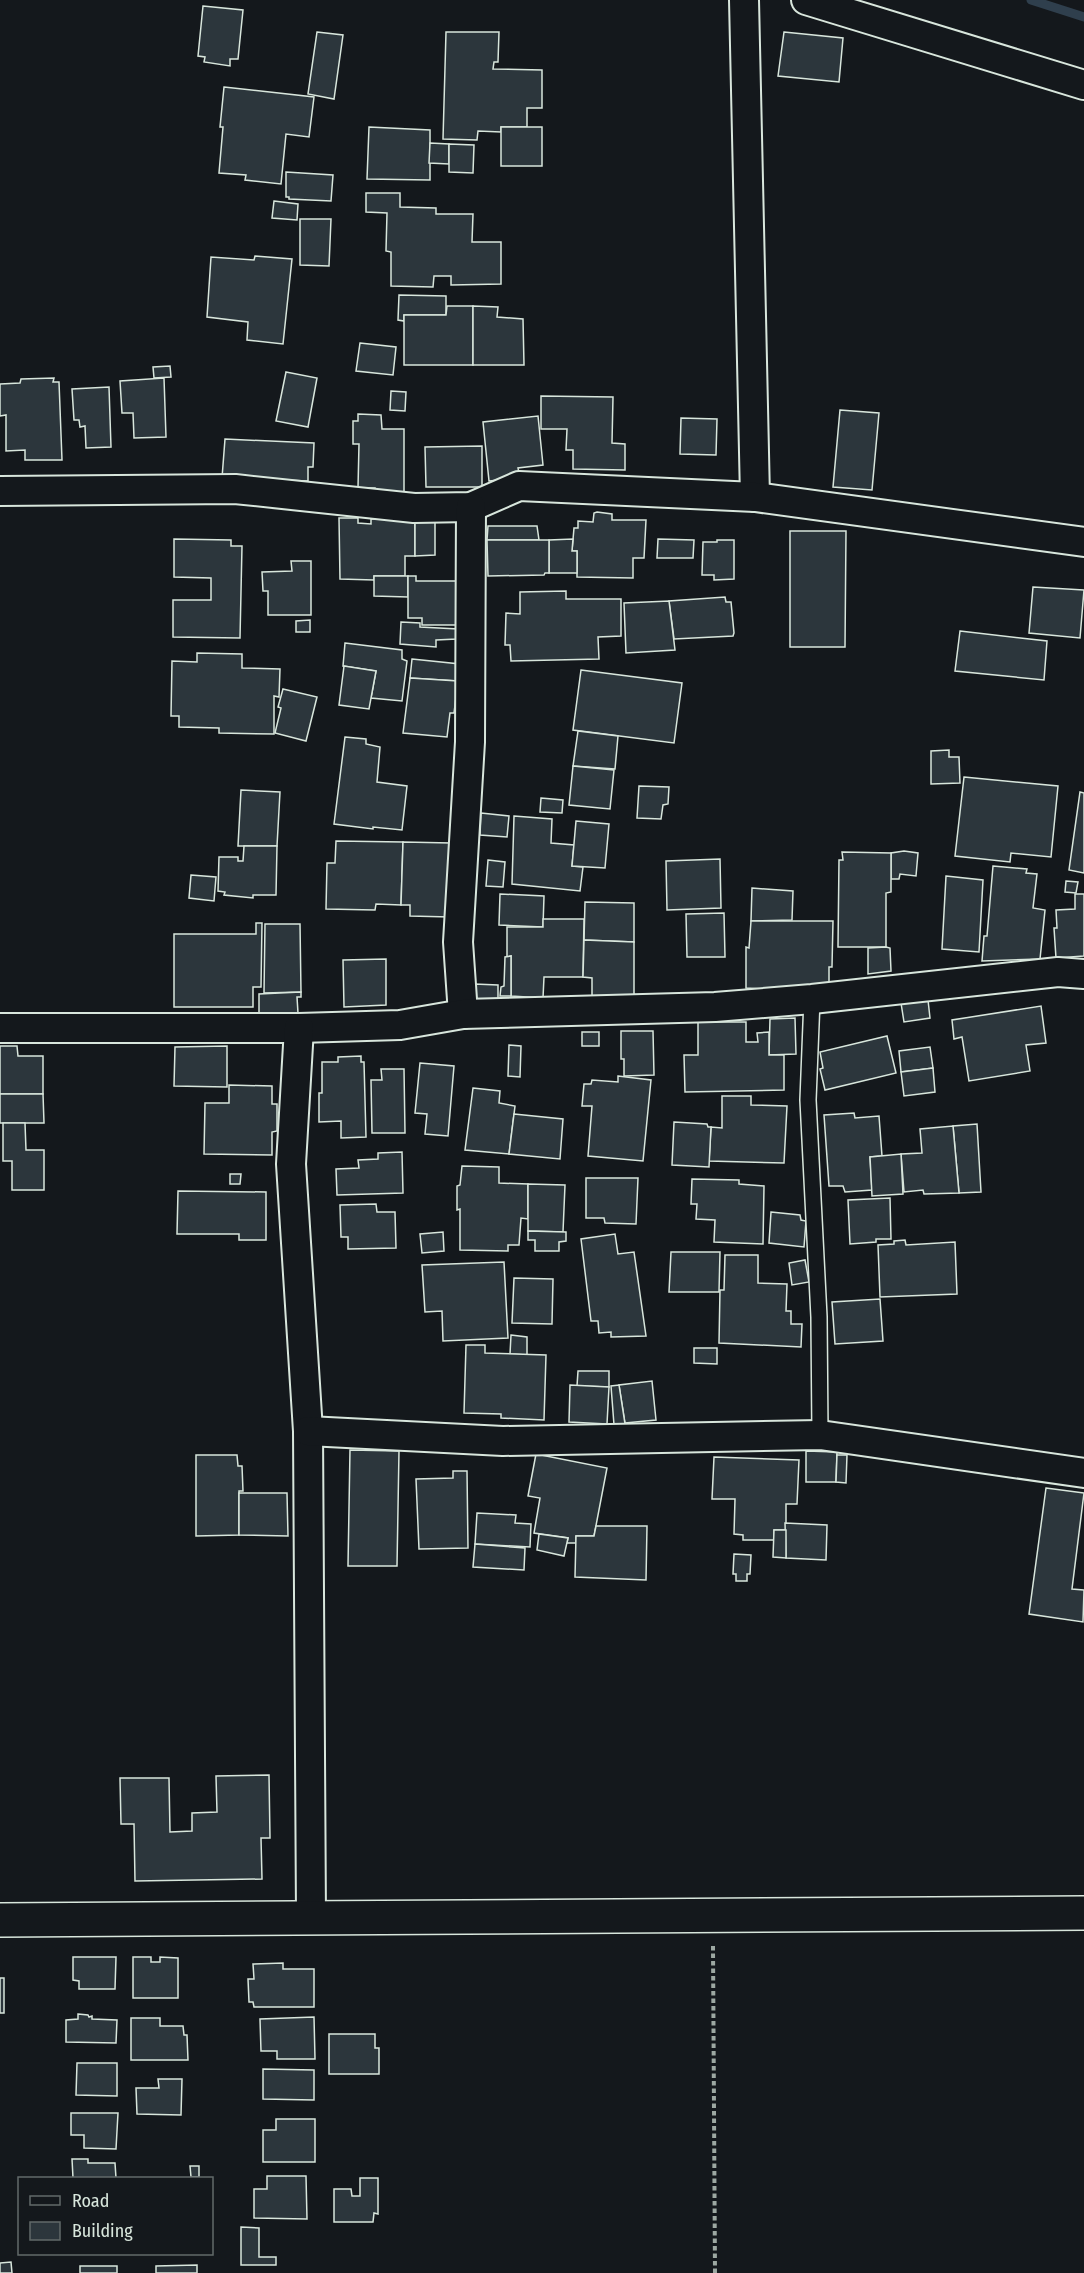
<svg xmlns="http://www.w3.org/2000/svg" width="1084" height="2273" font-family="'Fira Sans Condensed',sans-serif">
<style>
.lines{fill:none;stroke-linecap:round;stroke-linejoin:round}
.stream{stroke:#2f3f4d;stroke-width:9}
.building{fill:#2c363c;stroke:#d8e6dc;stroke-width:1.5}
.lane-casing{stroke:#d8e6dc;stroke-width:18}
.street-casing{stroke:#d8e6dc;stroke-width:32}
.secondary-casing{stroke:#d8e6dc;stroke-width:36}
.path{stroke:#9da8a2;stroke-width:4;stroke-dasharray:4.5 3;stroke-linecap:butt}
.lane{stroke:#14181c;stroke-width:15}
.street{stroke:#14181c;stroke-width:28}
.secondary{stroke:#14181c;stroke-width:33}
</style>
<rect width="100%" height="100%" fill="#14181c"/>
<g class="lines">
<path class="stream" d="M1031,0L1084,17"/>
</g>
<g class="building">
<path d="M203,6L243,10L238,59H230V66L204,62L205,57L198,56Z"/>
<path d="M317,32L343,35L334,99L308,94Z"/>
<path d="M446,32H499L498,62H494L493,69L542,70V108H527V127H501V132L478,131L477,140L443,139Z"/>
<path d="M784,32L843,38L839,82L778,76Z"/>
<path d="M224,87L314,97L309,137L286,134L281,184L245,180L246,175L219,173L223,127H220Z"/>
<path d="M369,127L430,130V180L367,179Z"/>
<rect x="501" y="127" width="41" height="39"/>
<path d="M430,143L449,144V164L429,163Z"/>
<path d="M449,144L474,145L473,173L449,172Z"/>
<path d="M286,172L333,175L331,201L289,199V197H286Z"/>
<path d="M366,193H400V207L436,208V214H473L472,242H501V284L451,285V276H434L433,287L391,286V252L386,251L387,213L366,212Z"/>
<path d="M274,201L298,204L297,220L272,218Z"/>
<path d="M300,219H331L329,266L300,265Z"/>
<path d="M255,256L292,259L283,344L247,340L248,322L207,317L211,257L254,260Z"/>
<path d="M399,295L446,296V315H404V321L398,320Z"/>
<path d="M447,306H473V365H404V315H446Z"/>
<path d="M473,306L498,307L497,317L523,319L524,365H473Z"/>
<path d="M360,343L396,347L393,375L356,371Z"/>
<path d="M170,366L171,377L154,378L153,367Z"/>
<path d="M286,372L317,378L308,427L276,421Z"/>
<path d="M54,378L53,382H59L62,460H25V450L6,451V415L0,416V384L20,383L21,379Z"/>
<path d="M164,378L166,437L134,438L133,413H122L120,381Z"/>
<path d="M109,387L111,447L86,448L85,426L80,427L79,420H74L72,389Z"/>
<path d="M391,391L406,392L405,411L390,410Z"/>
<path d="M541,396L613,397L612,443L625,444V470L573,469V450H566L567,429H541Z"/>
<path d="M840,410L879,413L872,490L833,487Z"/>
<path d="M358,414L381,415L382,429H404V492L375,491V488H358L359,444H353V421H358Z"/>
<path d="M538,416L543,465L518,468L520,478L489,481L483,422Z"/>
<path d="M681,418L717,419L716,455L680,454Z"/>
<path d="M225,439L314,443L313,467H308V481L222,478Z"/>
<path d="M482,446V487H426L425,447Z"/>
<path d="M597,512L612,514V520H646L644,558H633V578L577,577V551H572L574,528H578V521L593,522L594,513Z"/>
<path d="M339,518H358V523L371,524V519H415V556H405V576H374V580L340,579Z"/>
<path d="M415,518L435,519V555L415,556Z"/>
<path d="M488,526H537L539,540H487Z"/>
<path d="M790,531H846L845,647H790Z"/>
<path d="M174,539L231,540V546H242L240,638L173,637V600H211V578L174,577Z"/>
<path d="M573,539L572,551H577V573H549V540Z"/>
<path d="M658,539L694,540L693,558H657Z"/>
<path d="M487,540H549V573H545L544,575L488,576Z"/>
<path d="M717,540H734V579L714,580V575H702L703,542H717Z"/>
<path d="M291,561H311V615H268V591H263L262,572L292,571Z"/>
<path d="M374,576H408V597L374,596Z"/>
<path d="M408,576H416V581H456V625H422V618H408Z"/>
<path d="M1033,587L1084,590L1080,638L1029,633Z"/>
<path d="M566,591V599H621V636L598,637L599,659L511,661L510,645H505L506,613L520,614V592Z"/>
<path d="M725,597L726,602H731L734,633L733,636L674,639L669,601Z"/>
<path d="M669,601L675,650L626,653L624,603Z"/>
<path d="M310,620V632H296V621Z"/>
<path d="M401,622L420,623V627L458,629L457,639L436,640V647L400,644Z"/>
<path d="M960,631L1047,641L1044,680L955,671Z"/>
<path d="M345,643L402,650V659L407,661L402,701L371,698L376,671L343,666Z"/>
<path d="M197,653L242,654V668L280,669L279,697L274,696V734L219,733V728L179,727V716H171L172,661L197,662Z"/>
<path d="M412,659L460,664L458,681L410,678Z"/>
<path d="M344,666L376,671L369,709L339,705Z"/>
<path d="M581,670L682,683L674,743L573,730Z"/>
<path d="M410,678L458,681L454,713H450L447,737L403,733Z"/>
<path d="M283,689L317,697L306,741L275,733L281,708L278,707Z"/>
<path d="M578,731L618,736L615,769L573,766Z"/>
<path d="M345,737L366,739V744L380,747L377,782L407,786L402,830L373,827V829L334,824Z"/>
<path d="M949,750V757H959L960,783L931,784V751Z"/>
<path d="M573,766L614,770L610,809L569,805Z"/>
<path d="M964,777L1058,786L1051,857L1011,853L1010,862L955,856Z"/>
<path d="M639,786L669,787L668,804L663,805L661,819L637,818Z"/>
<path d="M241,790L280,792L277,846H238Z"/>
<path d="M1080,792L1084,793V873L1069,870Z"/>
<path d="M541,798L563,800L562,813L540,812Z"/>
<path d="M481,813L509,816L507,837L480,835Z"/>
<path d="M514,816L552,819L551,843L574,845L572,866L583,867L580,891L512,884Z"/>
<path d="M576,821L609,824L605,868L572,866Z"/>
<path d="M336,841L403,842L401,905L376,904L375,910L326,909L327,863H335Z"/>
<path d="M403,842L451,843L450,917L410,916V905H401Z"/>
<path d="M244,846H277L276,895H253V898L224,895L225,892L218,891L219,857H238V861H243Z"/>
<path d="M904,851L918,853L916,876L900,874L899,879H891V853Z"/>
<path d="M842,852L891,853V892L886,893V947H838L839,860H843Z"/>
<path d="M720,859L721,908L667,910L666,861Z"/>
<path d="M488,860L505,862L503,887L486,886Z"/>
<path d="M993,866L1027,869L1026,873L1037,874L1033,908L1045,910L1040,959L982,961L984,936H987Z"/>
<path d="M191,875L216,877L214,901L189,898Z"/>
<path d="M946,876L983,880L979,952L942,949Z"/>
<path d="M1066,881L1078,882L1076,893L1065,892Z"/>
<path d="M752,888L793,891L792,920L751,921Z"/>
<path d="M500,894L544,896L543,927L499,925Z"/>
<path d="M1075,894H1084V956L1056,958L1054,928H1057L1056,910L1075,909Z"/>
<path d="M585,902L634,903V942L584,940Z"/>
<path d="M724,913L725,957H687L686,914Z"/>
<path d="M543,919H584L583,977H544L543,998L511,996V956L507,957V927H543Z"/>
<path d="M751,921H833L832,967H829V985L812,987L788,986L787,990L746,988V947L749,948Z"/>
<path d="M256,923H262L261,987H253V1007H174V934H256Z"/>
<path d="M265,924H300L301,992L264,993Z"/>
<path d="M584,940L634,942V997L592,996V978L583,977Z"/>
<path d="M886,947L890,948L891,971L868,974V948Z"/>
<path d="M511,956V996H500L501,987L504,986L505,957Z"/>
<path d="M386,959V1005L344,1007L343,960Z"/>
<path d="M474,984L498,985V1001H474Z"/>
<path d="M301,992V997H297L298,1013H259V994Z"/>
<path d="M928,1000L930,1018L904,1022L901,1003Z"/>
<path d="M1041,1006L1046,1043L1026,1045L1030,1071L969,1081L962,1037L954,1039L952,1020Z"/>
<path d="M795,1018L796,1054L769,1055L770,1019Z"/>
<path d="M698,1022H746V1042H758L757,1033L769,1032V1055H784V1090L685,1092L684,1055H698Z"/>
<path d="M621,1031H653L654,1075L624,1076V1059H621Z"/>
<rect x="582" y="1032" width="17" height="14"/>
<path d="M887,1036L896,1073L825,1090L820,1069L823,1068L820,1052Z"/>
<path d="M509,1045L521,1046L520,1077L508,1076Z"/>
<path d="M0,1046H17L18,1056H43V1094H0Z"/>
<path d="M227,1046V1087L174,1086L175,1047Z"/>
<path d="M930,1047L933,1068L901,1072L899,1051Z"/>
<path d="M361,1056V1062H364L366,1137L341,1138V1121L319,1122V1093H322V1062H338V1057Z"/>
<path d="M420,1063L454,1066L448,1136L425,1134L427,1114L415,1113Z"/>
<path d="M933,1068L935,1092L904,1096L901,1072Z"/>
<path d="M381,1069H404L405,1133H372L371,1080H382Z"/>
<path d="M618,1076L651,1080L643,1161L588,1156L592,1106H582L584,1084H591L592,1080L618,1082Z"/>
<path d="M229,1085L272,1086V1104H277V1131L272,1132V1155L204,1154L205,1103H229Z"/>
<path d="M473,1088L500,1091L499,1103L515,1106L509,1154L465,1150Z"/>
<path d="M0,1094H43L44,1123H0Z"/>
<path d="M722,1096H751V1105L787,1106L784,1163L709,1161L711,1127L722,1128Z"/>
<path d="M854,1113L855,1118L879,1116L882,1156L870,1157L872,1190L845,1192L843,1186H829L824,1115Z"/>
<path d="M514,1114L563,1119L560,1159L509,1154Z"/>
<path d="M674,1122L707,1124L708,1127H711L709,1167L672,1165Z"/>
<path d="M3,1123H25L26,1150H44V1190H12V1161H3Z"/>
<path d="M977,1124L981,1192L959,1193L953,1126Z"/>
<path d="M953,1126L959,1193L924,1194L923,1190L904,1192L901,1154L922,1153L920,1129Z"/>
<path d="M402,1152L403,1193L337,1195L336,1169L359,1168L358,1160L378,1159V1153Z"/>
<path d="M901,1154L903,1194L872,1196L870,1157Z"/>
<path d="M462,1166L499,1167V1183L528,1184V1219L521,1218L519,1245H508V1251L460,1250V1209L457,1210V1186L460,1185Z"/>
<path d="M230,1174H241L240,1184H230Z"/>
<path d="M586,1178H638L636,1224L605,1223L604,1218H586Z"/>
<path d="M692,1179L739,1180V1184L764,1186L763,1244L714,1242L715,1220L696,1219L697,1204H691Z"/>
<path d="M528,1184L565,1185L563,1232L528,1231Z"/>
<path d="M178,1191L266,1192V1240H239V1234H177Z"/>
<path d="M890,1198L891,1239H876V1242L850,1244L848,1200Z"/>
<path d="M376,1204L377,1212H395L396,1248L348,1249V1237H341L340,1205Z"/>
<path d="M771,1212L800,1215L801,1220L806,1221L804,1247L769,1243Z"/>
<path d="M528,1231L566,1232V1241L559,1242V1251H535V1240H528Z"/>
<path d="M443,1232L444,1251L422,1253L420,1234Z"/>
<path d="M615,1234L618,1254L634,1252L646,1336L611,1337V1332L599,1333L598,1321H591L581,1239Z"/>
<path d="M905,1240L906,1245L955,1242L957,1294L880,1297L878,1245L894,1244V1241Z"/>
<path d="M671,1252H720L719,1292H669Z"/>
<path d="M725,1255H758V1283L787,1284L786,1311H791V1324H802L801,1347L719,1343L720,1290H724Z"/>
<path d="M805,1260L809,1282L792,1285L789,1263Z"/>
<path d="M504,1262L508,1338L443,1341L442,1311L425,1312L422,1265Z"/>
<path d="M514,1278L553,1279L552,1324L512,1323Z"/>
<path d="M880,1299L883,1341L835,1344L832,1302Z"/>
<path d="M511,1335L527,1337V1355L510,1354Z"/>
<path d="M466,1345H485V1353L546,1355L544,1420L501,1418V1414L464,1413Z"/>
<path d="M694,1348H717V1364L694,1363Z"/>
<path d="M578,1371H609V1387L577,1386Z"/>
<path d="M652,1381L656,1420L625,1423L619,1385Z"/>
<path d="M570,1385L609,1387L607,1424L569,1422Z"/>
<path d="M619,1385L625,1424L614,1425L611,1386Z"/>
<path d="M350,1450L399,1451L397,1566H348Z"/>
<path d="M806,1451L837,1452L836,1482H806Z"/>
<path d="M536,1454L607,1468L594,1536H576V1543H567L568,1538L534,1533L540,1498L528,1496Z"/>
<path d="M196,1455H237L238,1466H242L243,1491H239V1535L196,1536Z"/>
<path d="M837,1455H847L846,1483L836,1482Z"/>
<path d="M714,1457L799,1460L797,1504H786V1530H774V1540H743V1535L734,1534L735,1499H712Z"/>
<path d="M453,1471H467L468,1548L419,1549L416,1479L453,1478Z"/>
<path d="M1046,1488L1084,1493L1072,1589L1084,1590L1083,1622L1029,1614Z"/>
<path d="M239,1493H287L288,1536L239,1535Z"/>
<path d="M477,1513L516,1515L515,1523L531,1524L530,1547L475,1544Z"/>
<path d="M785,1523L827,1525L826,1560L786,1558Z"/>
<path d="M596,1526H647L646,1580L575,1577L576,1536H594Z"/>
<path d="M774,1530H786V1558L773,1557Z"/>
<path d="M539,1534L568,1538L564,1556L537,1550Z"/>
<path d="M475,1544L525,1548L524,1570L473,1567Z"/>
<path d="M734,1554L751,1555L750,1574H747V1581H736V1574H733Z"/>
<path d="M269,1775L270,1838H261L262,1879L135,1881L134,1824H121L120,1778H169L170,1832L192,1831V1813L217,1812L216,1776Z"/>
<path d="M73,1957H116L115,1989H79V1981L73,1980Z"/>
<path d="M133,1957H151V1962H160V1957L178,1958V1998H133Z"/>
<path d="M283,1963V1969H314V2007H254L253,2002H249L248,1979H254L253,1964Z"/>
<rect x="0" y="1978" width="4" height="35"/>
<path d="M78,2014L88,2015L89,2017L92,2016V2019L117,2020L116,2043L66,2042V2020L78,2019Z"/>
<path d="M314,2017L315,2059H277V2051H261L260,2019Z"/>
<path d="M131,2018H160V2026H183L184,2035H187L188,2060H131Z"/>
<path d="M329,2034H375V2048H379V2074H329Z"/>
<path d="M77,2063H117V2096L76,2095Z"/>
<path d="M263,2069L314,2070V2100L263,2099Z"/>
<path d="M158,2079H182L181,2115L137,2114L136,2088H159Z"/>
<path d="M71,2113H118L116,2149L84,2148V2135H71Z"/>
<path d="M276,2119H315V2162H263V2130H276Z"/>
<path d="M72,2159H88V2163H115L116,2178H73Z"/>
<path d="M190,2166H199V2177H191Z"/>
<path d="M267,2176H306L307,2219L254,2218V2189H267Z"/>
<path d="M360,2178H378V2214L374,2213L373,2222H334V2189H351L352,2196H360Z"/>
<path d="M241,2227L259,2228V2257H276V2265H241Z"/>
<path d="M11,2262L12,2273H0V2263Z"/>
<path d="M197,2265V2273H156V2266Z"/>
<rect x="80" y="2266" width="37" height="7"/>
</g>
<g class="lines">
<g class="lane-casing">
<path id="lane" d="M812,999L808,1100L819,1317L820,1435"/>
</g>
<g class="street-casing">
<g id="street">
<path d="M744,0L755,497"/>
<path d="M806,0L1084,85"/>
<path d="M0,491L235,489L414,508L471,507L519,486L755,497L1084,542"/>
<path d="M463,1014L458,942L470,742L471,507"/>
<path d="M0,1028H299L400,1025L463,1014L715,1007L812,999L1058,972L1084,974"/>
<path d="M299,1028L291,1164L308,1431L311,1917"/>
<path d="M308,1431L503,1441L820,1435L1084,1473"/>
</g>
</g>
<g class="secondary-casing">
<path id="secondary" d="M0,1920L1084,1913"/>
</g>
<path class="path" d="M713,1946L715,2273"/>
<use href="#lane" class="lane"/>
<use href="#street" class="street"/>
<use href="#secondary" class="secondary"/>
</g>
<rect x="18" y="2177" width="195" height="78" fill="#14181c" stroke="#626a69" stroke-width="1.5"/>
<rect x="30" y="2196" width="30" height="9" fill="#14181c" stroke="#626a69" stroke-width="1.5"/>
<text x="72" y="2207" font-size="18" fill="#d8e6dc">Road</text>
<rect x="30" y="2222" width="30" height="18" fill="#2c363c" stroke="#626a69" stroke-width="1.5"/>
<text x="72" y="2237" font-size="18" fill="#d8e6dc">Building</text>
</svg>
